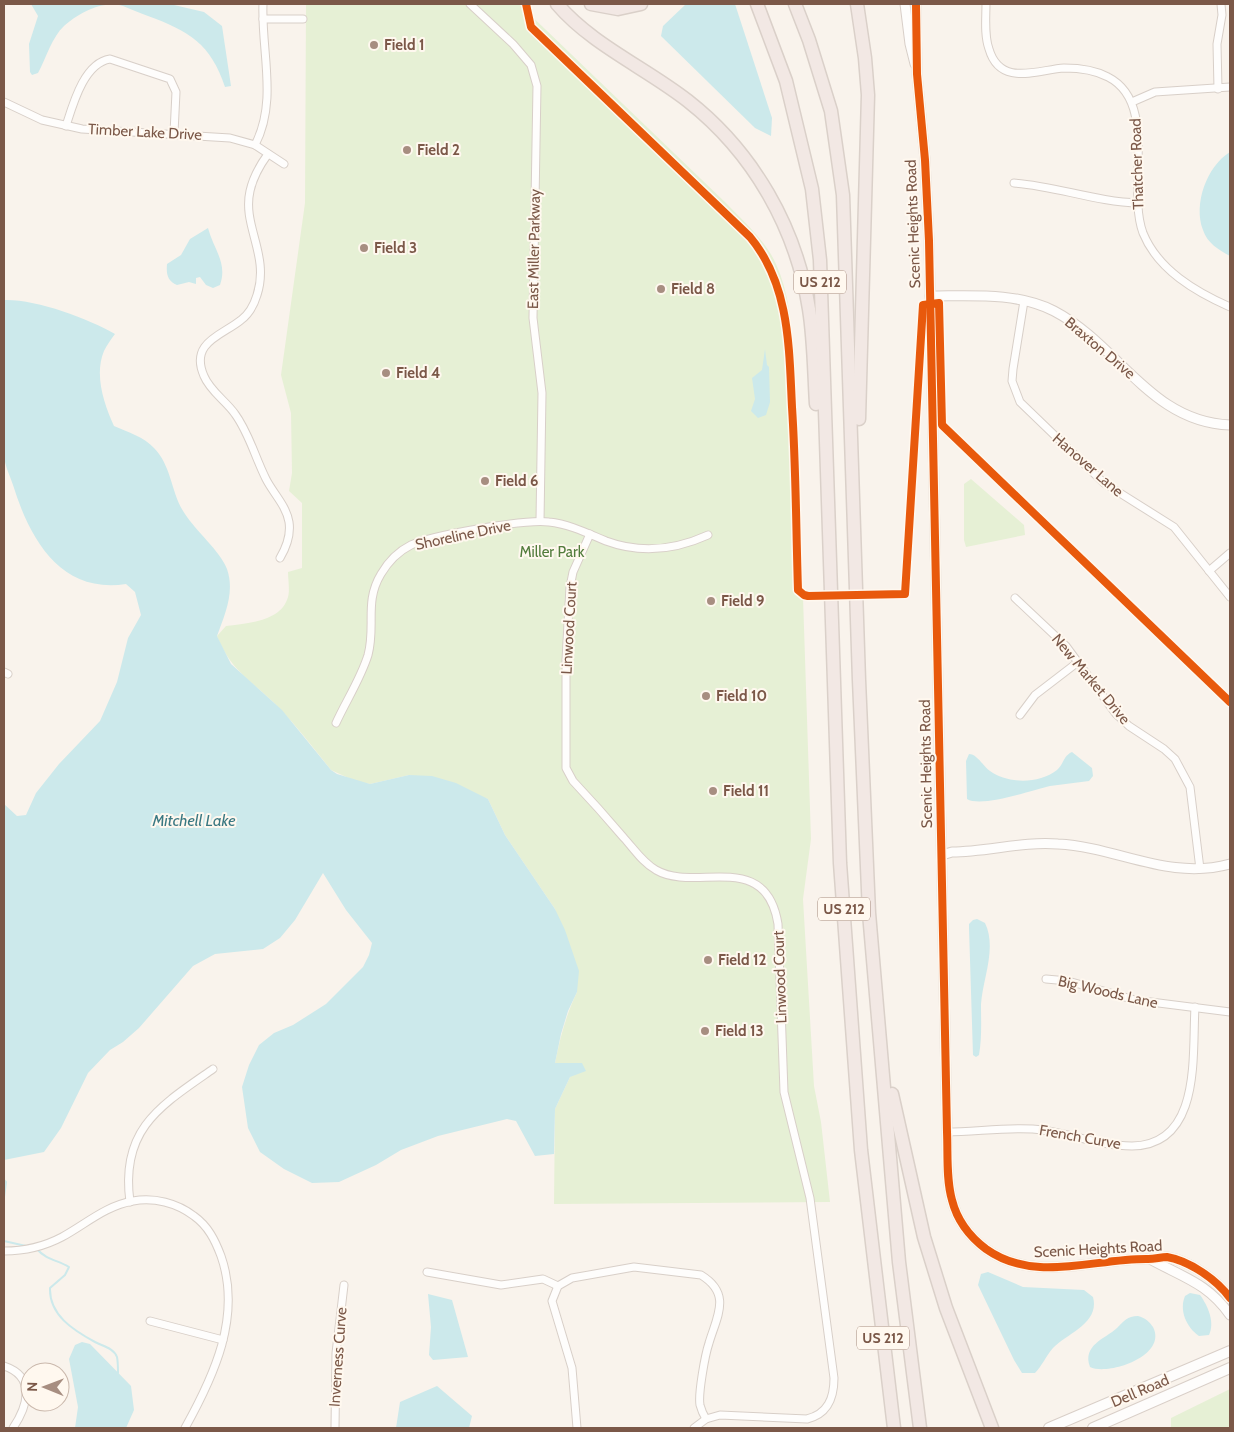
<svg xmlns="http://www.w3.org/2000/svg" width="1234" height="1432" font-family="Cabin,sans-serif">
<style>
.green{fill:#e6f0d5}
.water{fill:#cce9eb}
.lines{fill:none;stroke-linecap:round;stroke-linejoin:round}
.stream{stroke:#cce9eb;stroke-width:2}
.minor-casing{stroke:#d8cfc8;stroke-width:9}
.tertiary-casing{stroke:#d8cfc8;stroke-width:11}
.secondary-casing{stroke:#d9cfc8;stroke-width:12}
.motorway-casing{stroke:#dad0c9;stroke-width:15}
.minor{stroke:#fefdfc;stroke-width:7}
.tertiary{stroke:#fefdfc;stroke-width:9}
.secondary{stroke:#fefdfc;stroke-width:10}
.motorway{stroke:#f2e8e4;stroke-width:12}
.cycleway-casing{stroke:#fff8ef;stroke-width:11}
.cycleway{stroke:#e8590c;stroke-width:8}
.poi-dot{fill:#a78e81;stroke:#fff8ef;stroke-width:2}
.labels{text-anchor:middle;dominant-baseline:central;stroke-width:4;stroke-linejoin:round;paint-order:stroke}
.shield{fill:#fff8ef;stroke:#a3887a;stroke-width:1}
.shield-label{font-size:14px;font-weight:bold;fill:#7b5848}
.poi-label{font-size:15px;font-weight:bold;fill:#7b5848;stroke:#fff8ef;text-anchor:start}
.street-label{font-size:15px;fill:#7b5848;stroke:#fff8ef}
.park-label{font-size:15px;fill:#527c3c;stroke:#fff8ef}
.water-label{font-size:16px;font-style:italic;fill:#3a7882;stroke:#fff8ef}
</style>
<rect width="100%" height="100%" fill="#f9f3ec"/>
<g class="green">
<path d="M306,4H519L727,204C744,222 766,241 776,264C789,292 791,324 795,355L811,839L803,899L814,1086L821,1122L830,1202L554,1204L555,1109L570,1077L582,1063H555C560,1038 566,1015 577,992L555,909L505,835L488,799L409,775L370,784L355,781L331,770C315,750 299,729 282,711C256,683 232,674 217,636L226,626C247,623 281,622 288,597C290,590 288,579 288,572L302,568V503L289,491L292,473L291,413L281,375L305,203Z"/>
<path d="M971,479L1024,525L1025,535L966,547L964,540V484Z"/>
<path d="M1230,1389V1428H1171V1418Z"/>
</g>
<g class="water">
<path d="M31,4L174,5L204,12L222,26L231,86L225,87C211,44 189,31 148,16C139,13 131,9 123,6C102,0 79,13 64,26C52,37 46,58 38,73L32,75L30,72L29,44L38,16Z"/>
<path d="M686,4H735L772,118L771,136L755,128L661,36L663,26Z"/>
<path d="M1230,152V256C1219,250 1207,243 1203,230C1193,204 1207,166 1230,152Z"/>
<path d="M208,228C213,248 228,263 220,285L213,288L206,285L200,277L196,278V284L189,282L177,285C168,281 166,275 167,264L181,255L190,239Z"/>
<path d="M4,300C36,299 87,318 115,334C111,339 107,345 104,351C94,375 104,404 114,426C128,432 144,437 154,448C172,466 171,494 185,514C195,530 221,552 227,569C235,592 225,614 217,636L231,664L282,710L331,770L337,774L370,784L409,775L432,776L456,783L488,799L505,835L555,909L565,930L579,971L577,992L568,1011L561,1034L555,1063H582L586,1071L570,1077L555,1109L554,1154L535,1156L516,1121L507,1119L438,1136L401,1150L376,1165L339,1182L312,1183L284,1169L260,1152L248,1128L242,1087L249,1065L259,1045L274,1033L293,1025L326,1004L363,967L369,955L372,943L346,910L323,873L295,920L280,938L263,949L215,954L193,966L139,1028L123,1042L110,1050L88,1073L61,1128L44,1152L4,1160V804L17,816L26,815L36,793L59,764L100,721L117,682L128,638L141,615L135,592L126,584C61,594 30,540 13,485C10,476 5,466 4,456C1,442 4,425 4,410C4,373 4,337 4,300Z"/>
<path d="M765,349L767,365L769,367L770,402L766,415L758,418L751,411L755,399L752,378L762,370Z"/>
<path d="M1072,752L1092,768L1093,776L1089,781C1076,783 1063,784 1050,786C1032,790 982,808 967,799L966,761L969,754C977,754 983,766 990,771C1008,784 1039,784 1057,770C1064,764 1063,756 1072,752Z"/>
<path d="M973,920L977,919L985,923C997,948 983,978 981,1004C981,1021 982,1038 979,1055L976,1057L973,1055L969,928V924Z"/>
<path d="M988,1272L1023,1287L1084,1290L1093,1297C1100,1323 1068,1333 1053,1348C1046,1356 1042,1366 1035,1373H1022L1014,1360L978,1285L981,1274Z"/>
<path d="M1190,1293L1200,1295C1208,1306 1215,1322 1209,1335L1199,1336C1186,1327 1179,1310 1185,1296Z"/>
<path d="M428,1294L452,1300L468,1357L433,1360L429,1355L431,1327Z"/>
<path d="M1138,1316C1145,1318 1149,1321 1153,1327C1168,1356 1108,1376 1090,1367C1082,1345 1105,1339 1117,1328C1124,1321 1127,1316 1138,1316Z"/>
<path d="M82,1342L90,1344L131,1386L134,1410L126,1428H75L78,1407L69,1359L75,1345Z"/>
<path d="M437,1386L472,1416L469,1428H396L400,1402Z"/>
</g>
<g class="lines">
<g class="stream">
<path d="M4,1180L6,1182L4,1197"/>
<path d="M4,1241L26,1246"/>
<path d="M37,1249C46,1260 58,1260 69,1267L65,1275L50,1288C49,1315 73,1330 95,1342C102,1346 114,1348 117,1357C118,1362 118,1368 118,1373"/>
</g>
<g class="minor-casing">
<g id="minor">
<path d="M470,4L513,44L531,65L537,86L533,318L542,393L540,521"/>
<path d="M986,4C986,18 984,35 989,49C1000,87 1037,70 1064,68C1079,68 1095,70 1108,77C1159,103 1126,187 1143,233C1158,270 1196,292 1230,307"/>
<path d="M263,19H303"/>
<path d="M1218,89L1217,44L1222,15L1221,4"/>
<path d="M4,102L42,120L82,129L230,138L255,145L284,164"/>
<path d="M1132,102L1155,92L1230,87"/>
<path d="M66,126C73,104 84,63 110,59L170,79L176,92L174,133"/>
<path d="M255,145C278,101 261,51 263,4"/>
<path d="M268,154C260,165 253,177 250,191C242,226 270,255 257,295C254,305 249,314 241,320C223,335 189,342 204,376C210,391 226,401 235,414C249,433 255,457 266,479C273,493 286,505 289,522C291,535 287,546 280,558"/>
<path d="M1014,183C1056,186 1096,202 1139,203"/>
<path d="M1024,301L1013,369L1012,381L1020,402L1104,483L1174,527L1230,597"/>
<path d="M590,534L573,572L570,587L566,660V768L573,781C590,799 607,818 624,838C634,849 643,863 656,870C695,893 766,848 778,924L784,1092L810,1198L834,1378C834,1398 828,1414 807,1419L720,1415L706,1419L694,1428"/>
<path d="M1209,571L1230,553"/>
<path d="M1015,598L1066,646L1116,714L1129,726L1164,749L1175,759L1190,787L1200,869"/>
<path d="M4,672L8,674"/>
<path d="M1020,715L1035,695L1078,662"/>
<path d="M336,723C346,701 361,678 368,655C376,626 364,602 381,574C388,562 399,551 411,545C432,535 525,519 549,522C569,524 587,533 606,541C641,554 675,550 708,535"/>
<path d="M1046,979L1068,981L1135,1000L1230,1012"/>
<path d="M947,1132C976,1132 1015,1126 1042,1130C1072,1134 1101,1146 1132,1146C1202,1145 1192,1055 1195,1007"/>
<path d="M130,1202C120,1129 160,1106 213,1069"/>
<path d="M4,1251C24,1251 45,1246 62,1237C86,1224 105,1206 133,1201C154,1197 177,1203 194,1216C208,1226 215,1240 221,1256C242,1316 214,1376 185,1428"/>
<path d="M427,1272L501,1285L543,1279L558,1286"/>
<path d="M150,1321L223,1340"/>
<path d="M4,1366C37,1377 27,1407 13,1428"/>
<path d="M335,1428L336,1353L344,1285"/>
<path d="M577,1428L572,1368L552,1301L558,1286L572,1278L634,1267L701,1275C732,1294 717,1316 709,1343C705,1355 698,1394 700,1405C701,1409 703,1414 706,1419"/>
</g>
</g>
<g class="tertiary-casing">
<g id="tertiary">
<path d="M905,4L910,44L915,64"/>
<path d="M916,4L917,74L925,160L929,241L947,1132C948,1154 946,1179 952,1200C957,1220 970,1237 986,1249C1035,1284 1094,1258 1148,1259C1155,1259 1161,1257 1167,1257C1190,1261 1217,1280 1230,1298"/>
<path d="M930,296C971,296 1017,292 1054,311C1119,345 1150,422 1230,425"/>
<path d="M942,855L952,852C987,852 1023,841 1058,844C1118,847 1168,881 1230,864"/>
<path d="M1150,1259C1182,1277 1208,1283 1230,1315"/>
</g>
</g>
<g class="secondary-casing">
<g id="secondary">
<path d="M1049,1428L1230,1351"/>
<path d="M1093,1428L1230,1368"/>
</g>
</g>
<g class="motorway-casing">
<g id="motorway">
<path d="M557,4C592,45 646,68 688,101C753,152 796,227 809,309C814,340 814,372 816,404"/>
<path d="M591,4L618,9L641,4"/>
<path d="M757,4L786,81L812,189L820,260L840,863L861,1150L894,1428"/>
<path d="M795,4L809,40L831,111L843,195L859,680L869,913L899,1262L920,1428"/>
<path d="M857,4L865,58L868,95L859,419"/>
<path d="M892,1094L924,1237L946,1308L992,1428"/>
</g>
</g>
<use href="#minor" class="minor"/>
<use href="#tertiary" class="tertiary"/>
<use href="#secondary" class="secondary"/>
<use href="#motorway" class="motorway"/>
<g class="cycleway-casing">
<g id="cycleway">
<path d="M526,4L531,27L750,237C790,285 789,348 792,407C796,468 796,529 798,590L804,595L808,596L905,594L923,305L939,303L942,425L1230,702"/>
<path d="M916,4L917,74L925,160L929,241L947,1132C948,1154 946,1179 952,1200C957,1220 970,1237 986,1249C1035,1284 1094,1258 1148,1259C1155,1259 1161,1257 1167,1257C1190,1261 1217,1280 1230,1298"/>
</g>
</g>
<use href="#cycleway" class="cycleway"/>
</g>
<g class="poi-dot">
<circle cx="374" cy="45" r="5"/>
<circle cx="407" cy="150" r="5"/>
<circle cx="364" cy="248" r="5"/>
<circle cx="661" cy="289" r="5"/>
<circle cx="386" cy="373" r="5"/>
<circle cx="485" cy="481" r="5"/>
<circle cx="711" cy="601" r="5"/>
<circle cx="706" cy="696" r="5"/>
<circle cx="713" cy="791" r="5"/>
<circle cx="708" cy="960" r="5"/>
<circle cx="705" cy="1031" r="5"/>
</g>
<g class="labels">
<g class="shield">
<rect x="794" y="270.5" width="52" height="23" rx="4"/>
<rect x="818" y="897.5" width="52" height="23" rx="4"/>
<rect x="857" y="1326.5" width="52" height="23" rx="4"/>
</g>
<g class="shield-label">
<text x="820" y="282">US 212</text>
<text x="844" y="909">US 212</text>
<text x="883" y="1338">US 212</text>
</g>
<g class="poi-label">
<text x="384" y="45">Field 1</text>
<text x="417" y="150">Field 2</text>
<text x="374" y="248">Field 3</text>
<text x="671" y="289">Field 8</text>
<text x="396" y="373">Field 4</text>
<text x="495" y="481">Field 6</text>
<text x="721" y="601">Field 9</text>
<text x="716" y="696">Field 10</text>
<text x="723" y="791">Field 11</text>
<text x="718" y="960">Field 12</text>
<text x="715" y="1031">Field 13</text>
</g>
<g class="street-label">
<text transform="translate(145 132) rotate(3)">Timber Lake Drive</text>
<text transform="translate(1137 164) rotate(-92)">Thatcher Road</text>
<text transform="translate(913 224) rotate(-92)">Scenic Heights Road</text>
<text transform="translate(534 249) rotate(-89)">East Miller Parkway</text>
<text transform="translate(1100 348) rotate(40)">Braxton Drive</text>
<text transform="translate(1088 465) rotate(41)">Hanover Lane</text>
<text transform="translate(463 535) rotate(-12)">Shoreline Drive</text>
<text transform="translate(569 628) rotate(-87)">Linwood Court</text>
<text transform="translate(1091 679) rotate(50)">New Market Drive</text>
<text transform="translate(926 764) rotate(-91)">Scenic Heights Road</text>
<text transform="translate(780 977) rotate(-92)">Linwood Court</text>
<text transform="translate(1108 992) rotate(13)">Big Woods Lane</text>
<text transform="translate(1080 1137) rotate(10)">French Curve</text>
<text transform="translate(1098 1249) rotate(-3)">Scenic Heights Road</text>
<text transform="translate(338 1357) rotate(-86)">Inverness Curve</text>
<text transform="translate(1140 1391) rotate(-23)">Dell Road</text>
</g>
<g class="park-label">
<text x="552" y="552">Miller Park</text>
</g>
<g class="water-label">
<text x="194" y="820">Mitchell Lake</text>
</g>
</g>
<rect width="1234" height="1432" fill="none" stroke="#7b5848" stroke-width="10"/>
<g transform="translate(45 1387) rotate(271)"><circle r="24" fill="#fff8ef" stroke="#cab8ac"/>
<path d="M0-4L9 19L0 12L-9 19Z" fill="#a78e81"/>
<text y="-8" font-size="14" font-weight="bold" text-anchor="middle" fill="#7b5848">N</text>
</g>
</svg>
